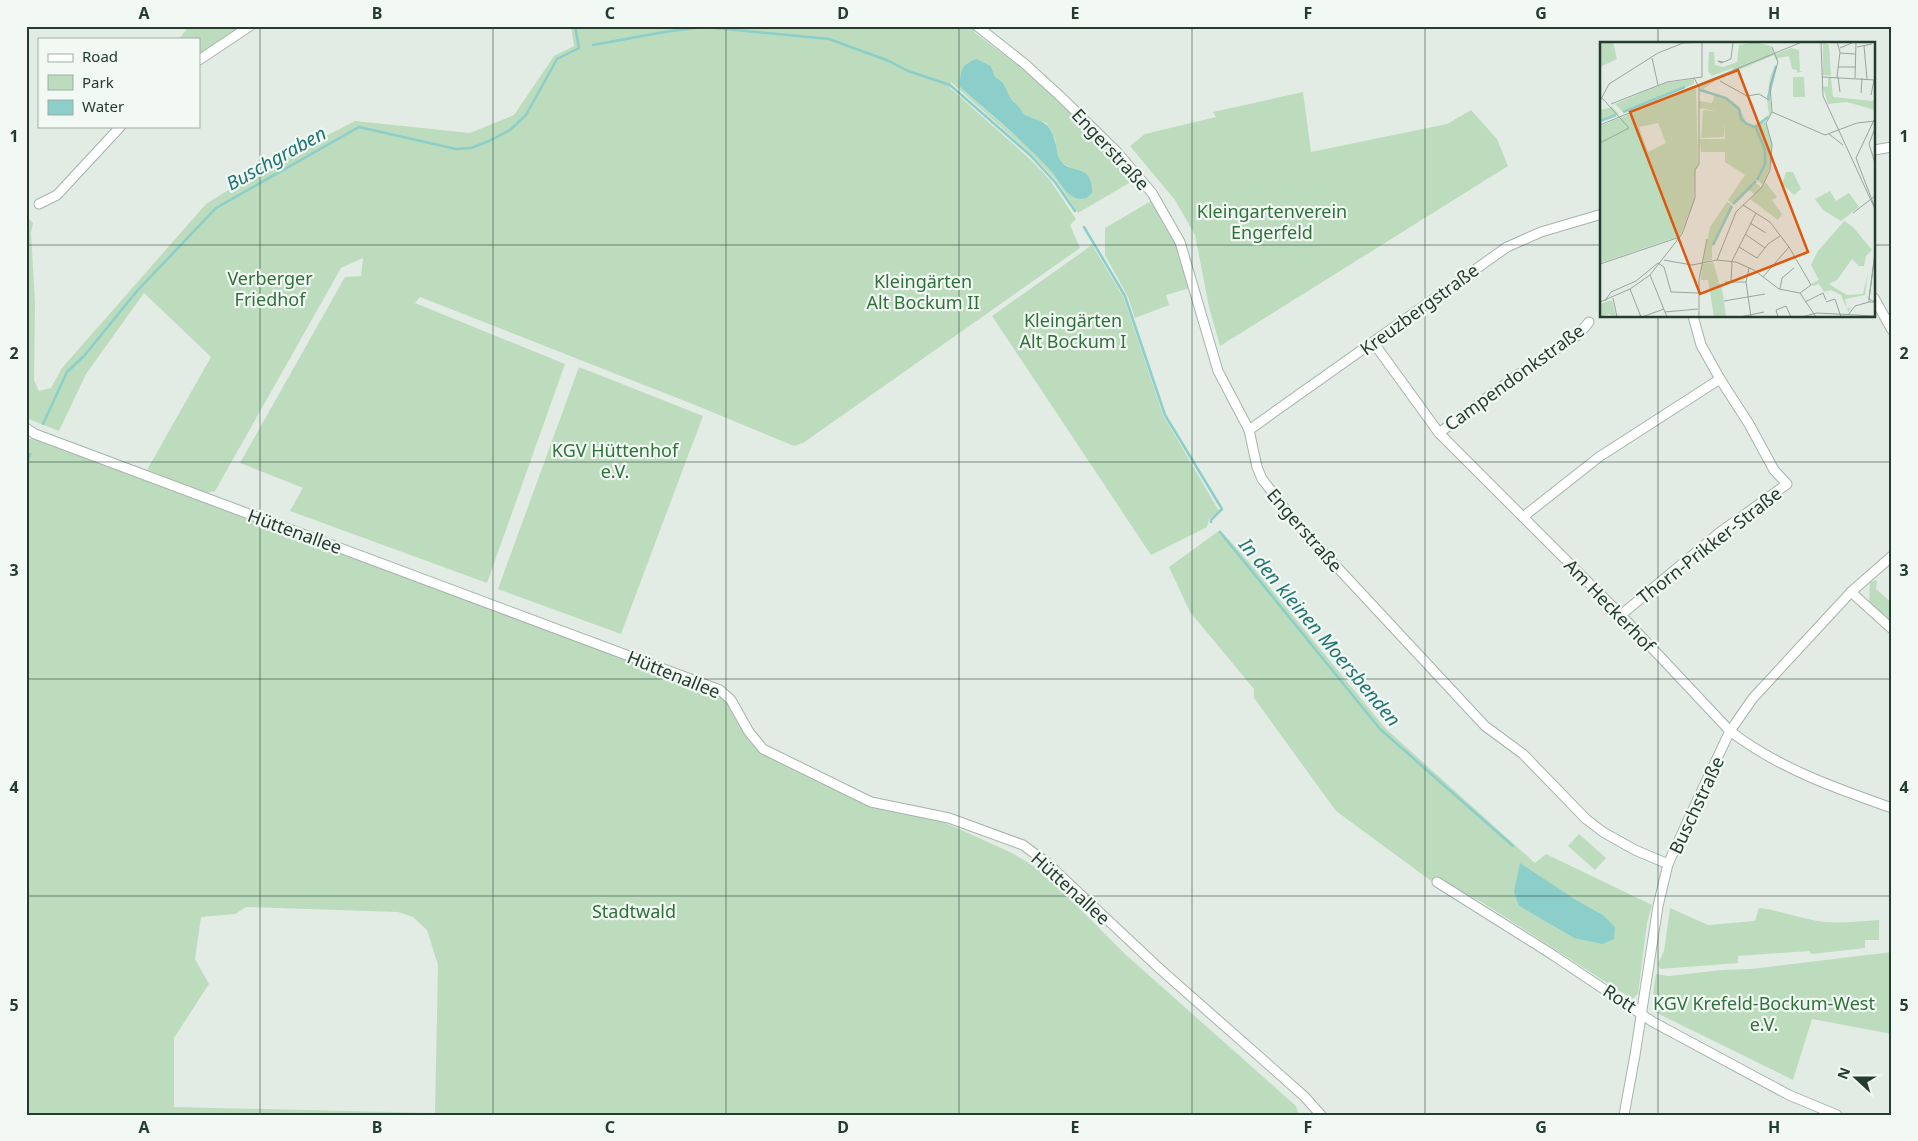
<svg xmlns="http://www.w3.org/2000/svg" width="1918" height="1141" font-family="'Noto Sans',sans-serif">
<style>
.green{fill:#bcdcbd;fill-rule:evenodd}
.water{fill:#8cceca}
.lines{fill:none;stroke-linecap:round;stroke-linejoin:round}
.stream{stroke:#8cceca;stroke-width:2.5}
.minor-casing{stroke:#a5b4ab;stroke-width:11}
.minor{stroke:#fff;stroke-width:9}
.grid{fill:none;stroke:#233c2f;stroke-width:1;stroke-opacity:0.55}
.labels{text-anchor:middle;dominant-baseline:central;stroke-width:4.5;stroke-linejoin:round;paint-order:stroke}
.street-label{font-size:18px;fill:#233c2f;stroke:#f2f8f4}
.park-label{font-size:18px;fill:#2f7139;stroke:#f2f8f4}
.water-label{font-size:19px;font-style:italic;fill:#1f7570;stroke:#f2f8f4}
.inset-river{fill:none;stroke:#8cceca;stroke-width:2.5}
.inset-road{fill:none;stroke:#96a69c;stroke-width:1}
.view{fill:#de580e;fill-opacity:0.15;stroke:#de580e;stroke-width:2.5}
.inset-edge{fill:none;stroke:#233c2f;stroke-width:2.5}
.neatline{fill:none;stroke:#233c2f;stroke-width:2}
.grid-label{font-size:16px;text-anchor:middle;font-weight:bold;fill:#233c2f}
</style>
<rect width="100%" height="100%" fill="#e2ece5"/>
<g class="green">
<path d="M189,26H241L199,55V39H179Z"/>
<path d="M571,26H972L975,33L1031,75L1113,152L1136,179L1078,213L1056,180L1028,151L951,82L950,88L1030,159L1050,180L1076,219L1070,225L1080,248L803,443L794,446L695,405L420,297L415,303L565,364L487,583L290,511L303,488L240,463L345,277L361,276L363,258L341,268L215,491L206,493L147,470L211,357L144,293L86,374L59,431L26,418V216L33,223L31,233L35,303L34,380L39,391L51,388L62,368L206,204L260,170L355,121L470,133L514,115L554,56L574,46ZM977,59L991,66L995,77C1007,84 1004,86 1010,97C1014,104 1019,104 1022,114L1046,123L1051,130L1055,140L1059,160L1063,164L1070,167L1090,196L1083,199L1076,198L1036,154L960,87C960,70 963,69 977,59Z"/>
<path d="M1303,92L1311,152L1447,124L1471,110L1497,139L1508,166L1220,346L1209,307L1195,235L1175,200L1130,146L1145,134L1216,117L1213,112Z"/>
<path d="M1151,201L1176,245L1190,288L1166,295L1169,305L1135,318L1128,297L1105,255V228Z"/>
<path d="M1092,245L1124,298L1163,415L1219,511L1209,519L1207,527L1151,555L992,316Z"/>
<path d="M579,367L703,416L621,634L498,589Z"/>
<path d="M33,438L725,697L748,740L758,750L874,808L939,820L1012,853L1037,868L1052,881L1126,955L1296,1106L1299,1115H26V440ZM246,907L398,912L413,917L427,930L438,965L435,1113L174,1107V1038L209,984L195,959L201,917L235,914Z"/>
<path d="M1220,530L1249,562L1385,728L1535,863L1546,854L1652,905L1647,923L1638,994L1632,999L1480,901L1436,880L1434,883L1336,811L1254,698V689L1190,612L1169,567ZM1573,898L1603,915L1574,938L1519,906Z"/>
<path d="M1877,580L1876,589L1892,603V626L1869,604L1870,582Z"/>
<path d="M1579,834L1606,858L1595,870L1568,846Z"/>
<path d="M1670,908L1708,925L1755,921L1759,908C1778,910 1795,917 1813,920C1834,925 1858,921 1879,920V940H1865V948L1812,954L1809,951L1738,956V963L1660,969L1658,964L1664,951Z"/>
<path d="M1892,952V1034L1812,1019L1793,1080L1655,1012L1653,1006V995L1656,974L1669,976L1722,970L1751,969Z"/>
</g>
<g class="water">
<path d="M977,59L991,66L995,77C1007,84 1004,86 1010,97C1014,104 1019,104 1023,114C1040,122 1050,120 1055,142C1057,147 1057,155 1060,160C1068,174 1090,163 1092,188C1092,191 1093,192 1090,195C1088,198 1084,199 1080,199C1066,197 1061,183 1053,173C1025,142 992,115 960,87C960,72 961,64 977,59Z"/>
<path d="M1520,863L1573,898L1603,915L1615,927L1614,939L1602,944L1574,938L1519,906L1514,892Z"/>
</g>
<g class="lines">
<g class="stream">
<path d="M593,45L664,32L704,27L829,39L889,61L908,71L950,85L1030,155L1055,182L1075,211"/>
<path d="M1084,227L1125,296L1165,415L1222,509L1211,520V522"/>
<path d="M43,424L67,372L84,356L137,291L216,208L359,127L456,149L471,148L489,141L510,130L526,115L557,59L579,48L575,26"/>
<path d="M26,465L30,454"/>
<path d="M1220,532L1380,729L1513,846"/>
</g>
<g class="minor-casing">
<g id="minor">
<path d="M977,26L1025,64L1061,97L1117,152L1152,193L1180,242L1218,371L1249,430L1257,467L1262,479L1296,523L1485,726L1523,754L1586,819L1603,832L1635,850L1668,864"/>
<path d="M199,60L250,26"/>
<path d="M1874,150L1892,147"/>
<path d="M39,204L57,195L121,126"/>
<path d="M1874,298L1892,330"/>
<path d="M1373,342L1439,433L1621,615L1730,731C1778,768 1835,788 1892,808"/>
<path d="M26,428L35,434L720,690L731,700L749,732L763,749L871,802L949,818L1023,845L1046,862L1160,969L1304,1096L1321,1115"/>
<path d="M1249,430L1507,247L1541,232L1602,214"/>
<path d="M1439,433L1519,374L1578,335L1589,322"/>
<path d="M1523,517L1599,457L1720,379"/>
<path d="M1851,592L1892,629"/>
<path d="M1621,615L1719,533L1787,484L1774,470L1749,424L1720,379L1701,345L1693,316"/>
<path d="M1437,882L1553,955L1653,1022L1789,1095L1837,1115"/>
<path d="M1624,1115L1635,1055L1658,906L1668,864L1703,788L1730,731L1753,698L1851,592L1892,556"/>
</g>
</g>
<use href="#minor" class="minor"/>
</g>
<path class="grid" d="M260,26V1115M493,26V1115M726,26V1115M959,26V1115M1192,26V1115M1425,26V1115M1658,26V44M26,245H1602M1874,245H1892M1658,316V1115M26,462H1892M26,679H1892M26,896H1892"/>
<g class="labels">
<g class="street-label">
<text transform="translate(1111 149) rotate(47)">Engerstraße</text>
<text transform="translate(1419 309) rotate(-36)">Kreuzbergstraße</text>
<text transform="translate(1514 377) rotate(-36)">Campendonkstraße</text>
<text transform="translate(1305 530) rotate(49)">Engerstraße</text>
<text transform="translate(295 531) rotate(20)">Hüttenallee</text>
<text transform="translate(1709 545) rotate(-38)">Thorn-Prikker-Straße</text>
<text transform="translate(1610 605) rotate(46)">Am Heckerhof</text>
<text transform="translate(674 674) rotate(22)">Hüttenallee</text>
<text transform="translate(1696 805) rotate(-65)">Buschstraße</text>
<text transform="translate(1071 888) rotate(42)">Hüttenallee</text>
<text transform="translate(1620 998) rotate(33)">Rott</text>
</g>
<g class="park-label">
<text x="1272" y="211">Kleingartenverein<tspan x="1272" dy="21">Engerfeld</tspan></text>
<text x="270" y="278">Verberger<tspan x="270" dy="21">Friedhof</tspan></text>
<text x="923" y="281">Kleingärten<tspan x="923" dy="21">Alt Bockum II</tspan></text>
<text x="1073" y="320">Kleingärten<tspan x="1073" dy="21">Alt Bockum I</tspan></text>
<text x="615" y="450">KGV Hüttenhof<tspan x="615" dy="21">e.V.</tspan></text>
<text x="634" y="911">Stadtwald</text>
<text x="1764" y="1003">KGV Krefeld-Bockum-West<tspan x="1764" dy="21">e.V.</tspan></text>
</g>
<g class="water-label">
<text transform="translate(276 158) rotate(-29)">Buschgraben</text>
<text transform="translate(1320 632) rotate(50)">In den kleinen Moersbenden</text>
</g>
</g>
<g transform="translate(1600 42)">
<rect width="275" height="275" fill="#e2ece5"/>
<path d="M0,0H13L17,17L0,25ZM155,0L171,4L174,13L191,6L199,8L200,29H203L197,31V28L192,27L189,14L178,16L170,43L171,72L165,79L172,102L171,122L163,143L157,138L154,140L161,145L154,152L149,148L134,163L128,158L145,133L125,120V110H101L100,97H125V79L124,95L101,96L103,68L117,69L99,66V59L112,61L115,52L99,49V44L118,37L103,47L132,59L140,66L146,81L155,84L165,78L169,72L167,58L170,35L177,20L174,13L132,31L133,26L112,34L108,29L109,10H114L115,23L123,25L137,20L139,3ZM223,0L229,3L231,34L223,33ZM193,35H204L205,55H193ZM228,36H231L233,55L272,59L275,57V68L247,60L228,62L223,45L228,44ZM94,37V42L23,70L15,62L65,41ZM96,45L98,122L95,128L94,158L80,194L0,221V84ZM58,81L66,101L48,110L39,85ZM12,65L19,72L0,80V68ZM186,130H193L201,147L194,153L182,142ZM166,141L177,155L172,158L182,172L178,178L150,157ZM230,149L236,159L249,151L259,165L241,179L223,168L215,157ZM127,160L132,163L112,205V218L103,220L110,185ZM244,179L253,185L272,208L266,214L264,224H259L252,217L237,238L229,242L247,253L263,252L268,230L265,253L245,257L247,267L251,265L248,270L241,253L231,248L224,250L219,242L212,244L211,242L219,238L211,223L218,209ZM113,220L119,240H116L120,241L123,252L126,275H114L108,238H101L102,222ZM12,258L16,275L9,272L0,275V262Z" fill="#bcdcbd" fill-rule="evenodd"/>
<path class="inset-river" d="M100,48L126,56L139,67L141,77L147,82L155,85L168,75M168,57L176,24M23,70L85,45M0,79L16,73M156,86L165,108V122L157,138M133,162L156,139M113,203L132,164"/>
<path class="inset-road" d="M128,0H151M221,0L223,54L275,167M237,0L240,10L237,35M264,4L267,37M172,5L178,20L170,44L172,70L225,93L257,81L275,79M257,5L272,2M240,6L254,0M240,11L256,12M52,16L58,43M123,20L118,19L121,21L131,17V16L133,1M238,25H256M222,35L275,38M238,35L240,50M255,36L256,0M120,39L147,54L159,52L169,58M261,51L262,36M271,53L274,38M0,59L9,42L58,11L83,1L105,0M11,62L67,40L102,35V0M275,76L256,116L275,166M0,83L202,0M275,86L269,102L275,121M229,92L243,103M0,101L29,86L2,56M143,163L170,180L189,205L211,243L200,251M253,171L275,154M150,181L166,191M145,192L165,206M139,205L157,216L168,202L180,194M275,210L269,257V260H275M275,212L269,257L275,260M64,218L92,223L117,218L136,220L154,228L179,247L200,251L216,275M117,218L136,170L162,145L170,128L172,102L166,81L172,70M0,222L80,195M149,226L146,240L151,275M50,233L67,275M163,235L189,205M125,240H146M131,240L132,219L156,171M30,247L41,275M180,247L182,236L194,226M13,256L17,275M5,259L11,250L36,239L58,221L64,225L71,250L99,251M124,259L165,252M0,260L30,247L50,233L82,192L95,156V128L99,122V45L94,36M205,260L223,251L226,258M226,260L235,257L241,275M65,270L98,267M248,273L255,264L269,260M42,275L64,267M99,275V238L107,197M140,275L164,270M178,275L176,268L186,264L191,275M201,275L217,271L275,274"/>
<path class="view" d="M138,28L208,210L100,252L30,70Z"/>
<rect width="275" height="275" class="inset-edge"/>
</g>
<rect width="1918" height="1141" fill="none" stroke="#f2f8f4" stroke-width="55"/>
<rect x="38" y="38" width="162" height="90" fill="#f2f8f4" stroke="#9fada5"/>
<rect x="48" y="54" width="25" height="8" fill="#ffffff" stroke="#9fada5"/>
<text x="82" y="62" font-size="15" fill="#233c2f">Road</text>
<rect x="48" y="75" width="25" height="15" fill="#bcdcbd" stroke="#9fada5"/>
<text x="82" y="88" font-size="15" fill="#233c2f">Park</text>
<rect x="48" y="100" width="25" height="15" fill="#8cceca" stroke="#9fada5"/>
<text x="82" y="112" font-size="15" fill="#233c2f">Water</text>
<g transform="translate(1856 1078) rotate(291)" stroke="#f2f8f4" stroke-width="4" paint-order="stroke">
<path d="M0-4L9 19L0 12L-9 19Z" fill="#233c2f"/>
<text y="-8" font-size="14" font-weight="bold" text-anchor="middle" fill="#233c2f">N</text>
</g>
<rect x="28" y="28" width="1862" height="1086" class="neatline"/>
<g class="grid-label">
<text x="144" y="19">A</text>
<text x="377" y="19">B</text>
<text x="610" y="19">C</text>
<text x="843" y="19">D</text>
<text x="1075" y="19">E</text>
<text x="1308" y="19">F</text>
<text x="1541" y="19">G</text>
<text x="1774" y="19">H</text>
<text x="14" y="142">1</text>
<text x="1904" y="142">1</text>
<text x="14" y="359">2</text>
<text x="1904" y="359">2</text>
<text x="14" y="576">3</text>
<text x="1904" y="576">3</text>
<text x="14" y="793">4</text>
<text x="1904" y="793">4</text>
<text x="14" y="1011">5</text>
<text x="1904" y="1011">5</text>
<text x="144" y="1133">A</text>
<text x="377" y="1133">B</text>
<text x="610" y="1133">C</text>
<text x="843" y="1133">D</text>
<text x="1075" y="1133">E</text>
<text x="1308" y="1133">F</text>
<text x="1541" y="1133">G</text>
<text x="1774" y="1133">H</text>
</g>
</svg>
